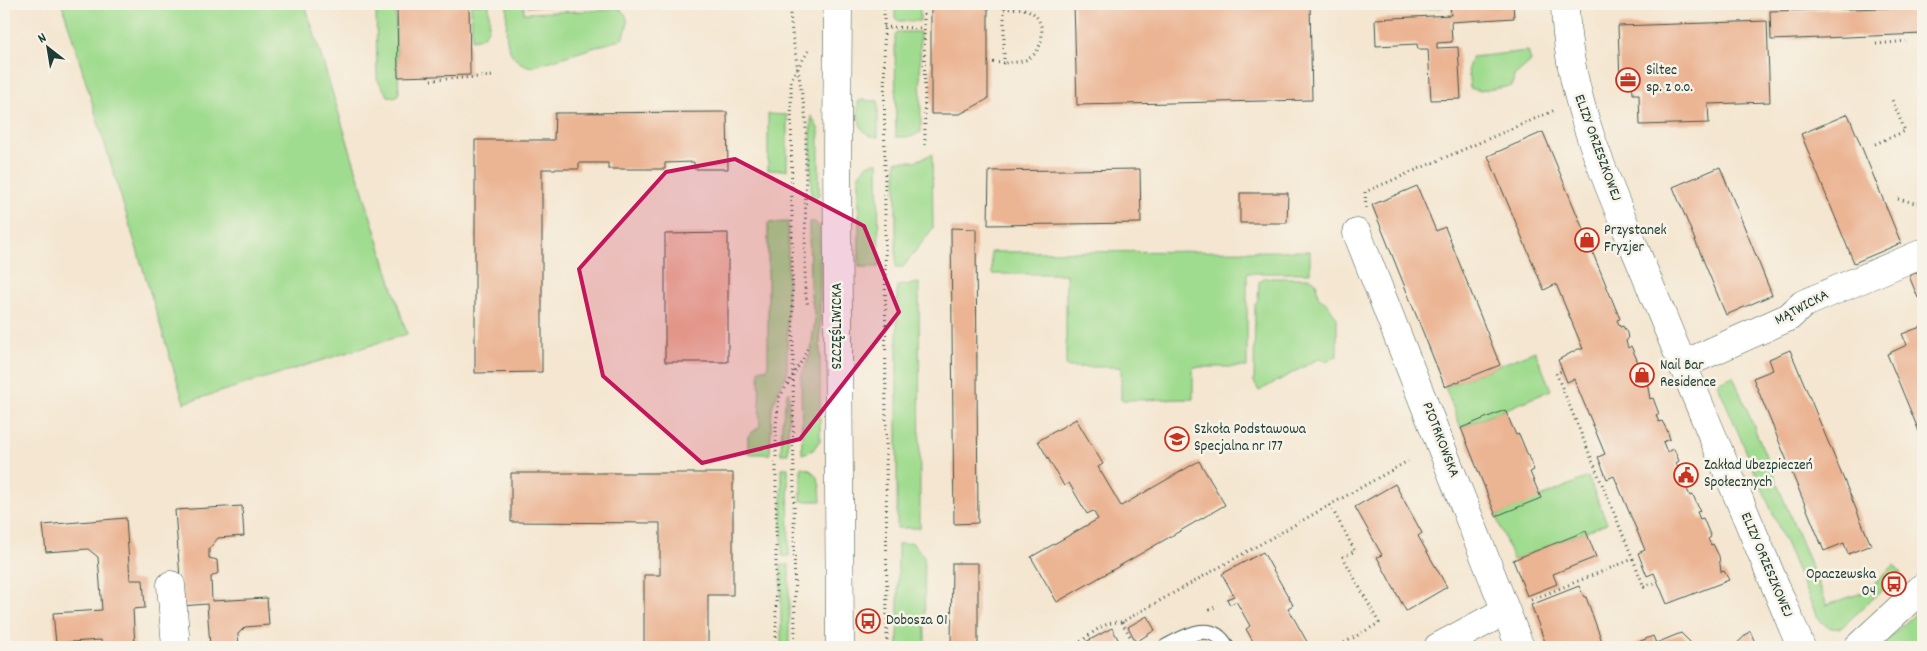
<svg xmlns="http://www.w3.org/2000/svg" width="1927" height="651" font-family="Dekko,sans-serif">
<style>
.green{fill:#a0dc8f;stroke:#608c62}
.building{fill:#ebb493}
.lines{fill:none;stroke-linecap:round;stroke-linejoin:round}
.service-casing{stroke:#3f564b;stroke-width:16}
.minor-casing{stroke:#3f564b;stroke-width:29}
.tertiary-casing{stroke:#3f564b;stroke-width:29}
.path{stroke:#3f564b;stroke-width:3;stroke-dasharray:1 4;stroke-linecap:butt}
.service{stroke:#fff;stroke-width:14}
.minor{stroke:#fff;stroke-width:28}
.tertiary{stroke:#fff;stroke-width:28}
.marked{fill:#c2185b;fill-opacity:0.2;stroke:#c2185b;stroke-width:4;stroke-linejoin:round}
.labels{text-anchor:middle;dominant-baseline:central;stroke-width:5;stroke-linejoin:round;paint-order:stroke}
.poi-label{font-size:15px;fill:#1f3d34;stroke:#f7f3e8;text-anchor:start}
.street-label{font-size:15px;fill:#1f3d34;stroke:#f7f3e8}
</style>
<rect width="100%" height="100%" fill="#f7f3e8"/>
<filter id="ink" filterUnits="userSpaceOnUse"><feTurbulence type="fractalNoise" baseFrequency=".02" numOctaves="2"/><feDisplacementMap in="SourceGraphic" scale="10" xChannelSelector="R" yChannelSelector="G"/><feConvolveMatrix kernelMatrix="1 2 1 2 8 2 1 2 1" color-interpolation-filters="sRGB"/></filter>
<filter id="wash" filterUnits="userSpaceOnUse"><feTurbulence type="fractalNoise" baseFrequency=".0096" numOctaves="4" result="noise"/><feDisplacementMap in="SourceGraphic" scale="20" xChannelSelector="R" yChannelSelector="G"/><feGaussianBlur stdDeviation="1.12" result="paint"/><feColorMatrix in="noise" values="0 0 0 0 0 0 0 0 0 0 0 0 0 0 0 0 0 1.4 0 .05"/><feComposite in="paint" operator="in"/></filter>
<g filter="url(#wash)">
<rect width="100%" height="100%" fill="#f4e6d0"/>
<g class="green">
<path d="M62,4H305L407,334L184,403Z"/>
<path d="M376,4H395L399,93L396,97L388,96L377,79Z"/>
<path d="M471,4H489C489,21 493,38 472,40Z"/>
<path d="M507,4H524V13L610,10L612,6C631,12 630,24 622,39L531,67C500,59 507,30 507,4Z"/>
<path d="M895,4H920V21H899L895,18Z"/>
<path d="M1390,4H1443V7L1402,11Z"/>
<path d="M898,32H920L921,132L911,137H896L895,36Z"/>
<path d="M1528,51L1531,61L1514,76L1512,86L1480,91L1470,88L1468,68L1472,57Z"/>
<path d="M861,100L878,101V137C858,136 858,118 858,102Z"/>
<path d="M768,114L787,115V170H768Z"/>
<path d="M811,116L819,130V194L815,200L811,199Z"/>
<path d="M932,154L933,228L903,267H896V161H916Z"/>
<path d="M878,162L879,267H859V174L867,165Z"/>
<path d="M788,222L787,372L772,407L770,454H748V436L760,426L759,370L768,368V223Z"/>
<path d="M809,222H815L820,228V440L813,450L802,454L801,376L810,356L815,320L810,288Z"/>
<path d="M1310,251V273H1247V367H1193V399L1121,400V367H1066V274H992L991,252Z"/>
<path d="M1264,278H1311L1316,282L1318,296L1329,306L1337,318V356L1326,361L1318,359L1259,391L1254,382L1255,304L1258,299L1259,282Z"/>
<path d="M919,283L920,528H897V286Z"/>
<path d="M1535,351L1551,390L1461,428L1445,387Z"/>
<path d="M1733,376L1827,605L1867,591L1894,565L1901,573L1842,627C1830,631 1824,625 1817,617L1717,383Z"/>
<path d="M789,392L788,454H781L782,423L787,393Z"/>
<path d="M801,467C820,471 820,484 821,501H801Z"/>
<path d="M782,468H788L789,556H782Z"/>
<path d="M1588,477L1607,523L1513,560L1496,516Z"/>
<path d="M913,543L924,557L925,647H898V544Z"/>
<rect x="781" y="565" width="8" height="82"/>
<path d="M1923,607V647H1879Z"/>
</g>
<g id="blocks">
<g class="building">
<path d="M397,4H469L470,75L398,77Z"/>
<path d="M527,4H611V6L527,8Z"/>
<path d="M931,4H988V99L960,114H931Z"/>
<path d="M1074,4H1310L1312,100L1077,105Z"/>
<path d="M1450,4H1513L1514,18L1451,22L1452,42L1437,43V48L1458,47L1461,99L1431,100L1428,49H1418L1417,44L1376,46L1375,19L1451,15Z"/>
<path d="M1923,7V34L1771,40L1770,11Z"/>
<path d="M1767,21L1770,102L1708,104L1709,123L1640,125L1639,94H1633L1632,81H1620L1618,26Z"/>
<path d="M727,112L728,169H694V162L665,163V169H608V163H579V169H542V372L475,373V140H554L555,113Z"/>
<path d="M1848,114L1901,243L1854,263L1801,134Z"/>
<path d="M1543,132L1620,319L1617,320L1620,327L1623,326L1627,333L1628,339L1626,341L1628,348L1631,346L1641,369L1638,370L1641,377L1644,376L1647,382L1650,399L1653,398L1659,414L1656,415L1659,422L1662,421L1667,430L1670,439L1663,442L1667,452L1674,449L1679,461L1676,463L1679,470L1682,468L1687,479L1690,488L1687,489L1690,496L1693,495L1700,511L1697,512L1700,519L1703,518L1711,537L1708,539L1711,545L1713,544L1719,556L1721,572L1724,571L1729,580L1667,604L1654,573L1647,576L1638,553L1645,550L1614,476L1607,479L1598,457L1605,454L1574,379L1567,382L1558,360L1578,349H1583L1556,284L1544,290L1488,156Z"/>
<path d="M1720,167L1772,295L1726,315L1673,187Z"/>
<path d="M1140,169L1141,223L988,225L989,171Z"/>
<path d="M1417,186L1436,231L1445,227L1500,365L1445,387L1372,205Z"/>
<path d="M1240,193H1288L1287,223H1240Z"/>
<path d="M951,228L976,229L978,523L954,524Z"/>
<path d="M728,233V362H665V234Z"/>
<path d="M1923,269V295L1918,298L1909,276Z"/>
<path d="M1923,326V441L1887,354L1907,345L1902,334Z"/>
<path d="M1790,350L1871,545L1848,554L1844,543L1824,551L1753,378L1773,370L1769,359Z"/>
<path d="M1505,410L1516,435L1519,434L1534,470L1530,472L1541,498L1496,516L1461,428Z"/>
<path d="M1076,419L1103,464L1098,467L1121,506L1199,461L1225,505L1057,602L1031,557L1098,519L1093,511L1087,514L1069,483L1064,486L1038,441Z"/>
<path d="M511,473H733V595H708V647H644V575H660V523L511,522Z"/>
<path d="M1395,484L1422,533L1418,536L1447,587L1406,611L1377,557L1382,555L1355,507Z"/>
<path d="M242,506L244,536L218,538L209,549V558L217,560L218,573L211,577L212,601L267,598L269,625L245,627L238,634L239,647H210L207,604L182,606L175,510Z"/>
<path d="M126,518L130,580H143L145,608L133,609L135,647H102L101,640L56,643L53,613L102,610L98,557L88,549L46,552L43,525Z"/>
<path d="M1586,531L1596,557L1553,574L1557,584L1527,596L1513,560Z"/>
<path d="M1263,552L1293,605L1288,608L1310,647H1256L1246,629L1250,626L1236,601L1230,605L1227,599L1234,596L1222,574Z"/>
<path d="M952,563H978V647H951Z"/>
<path d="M1579,586L1584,597H1586L1604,647H1547L1531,605Z"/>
<path d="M1147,616L1155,630L1136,642L1128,627Z"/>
<path d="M1112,628L1120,643L1112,647H1086L1084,643Z"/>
<path d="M1750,631L1757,647H1733Z"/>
<path d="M1681,633L1695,647H1626L1653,636L1656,643Z"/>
</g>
</g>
</g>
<g filter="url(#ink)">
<use href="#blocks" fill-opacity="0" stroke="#3f564b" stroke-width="1"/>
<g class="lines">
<g class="service-casing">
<path id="service" d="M1165,647C1186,636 1212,619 1227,647"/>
</g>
<g class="minor-casing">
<g id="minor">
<path d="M1565,4C1567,104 1614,196 1651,288C1700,408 1751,527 1801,647"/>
<path d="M1357,233L1520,647"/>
<path d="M1682,365L1789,317L1803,304L1923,253"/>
<path d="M171,585L176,647"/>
<path d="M1438,647L1505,611"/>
<path d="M1858,647L1923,587"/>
</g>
</g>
<g class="tertiary-casing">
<path id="tertiary" d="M838,4L837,151L840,647"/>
</g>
<g class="path">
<path d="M789,4L792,33L806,119L805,289L808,307"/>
<path d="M884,4L887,647"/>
<path d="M924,4L925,145"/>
<path d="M1004,9C1010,9 1018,8 1024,9C1046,14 1047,45 1031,57C1023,63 1013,62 1004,63"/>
<path d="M884,27L924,28"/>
<path d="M1876,44L1906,41"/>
<path d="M988,62L1004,63V4"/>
<path d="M429,76L430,80L495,76"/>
<path d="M1875,144L1905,131L1891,97"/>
<path d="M1898,199L1923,205"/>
<path d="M1366,208L1365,192L1555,110"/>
<path d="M1330,505L1355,551L1343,557L1379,623L1337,647"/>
<path d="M1633,559L1644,587L1658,582"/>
<path d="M1531,600L1633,559L1556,373L1562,371"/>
<path d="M1209,610L1217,606"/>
<path d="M1122,622L1136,647"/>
<path d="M776,647V425L779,398L803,359L809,345"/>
<path d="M795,647L791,79L809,50"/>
<path d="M1072,647C1090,637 1101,621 1122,622L1408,461"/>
</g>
<use href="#service" class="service"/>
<use href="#minor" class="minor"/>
<use href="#tertiary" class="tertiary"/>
</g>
</g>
<path class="marked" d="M735,159L864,226L899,312L800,439L702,463L603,376L579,269L666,172Z"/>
<defs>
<g id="office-ring" transform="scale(1.25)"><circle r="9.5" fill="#f7f3e8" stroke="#c8321e" stroke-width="1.5"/><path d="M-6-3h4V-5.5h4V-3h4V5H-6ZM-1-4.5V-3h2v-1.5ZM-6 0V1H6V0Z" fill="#c8321e"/></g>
<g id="shop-ring" transform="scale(1.25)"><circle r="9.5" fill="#f7f3e8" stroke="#c8321e" stroke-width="1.5"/><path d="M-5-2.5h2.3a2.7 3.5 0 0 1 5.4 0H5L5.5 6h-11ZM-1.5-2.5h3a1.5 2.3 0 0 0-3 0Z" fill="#c8321e"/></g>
<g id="school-ring" transform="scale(1.25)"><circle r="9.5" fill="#f7f3e8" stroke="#c8321e" stroke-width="1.5"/><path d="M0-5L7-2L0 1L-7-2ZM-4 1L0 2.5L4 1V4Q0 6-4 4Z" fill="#c8321e"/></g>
<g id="civic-ring" transform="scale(1.25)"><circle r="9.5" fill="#f7f3e8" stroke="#c8321e" stroke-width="1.5"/><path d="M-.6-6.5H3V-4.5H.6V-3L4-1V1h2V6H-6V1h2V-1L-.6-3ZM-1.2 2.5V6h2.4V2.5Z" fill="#c8321e"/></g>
<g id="bus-ring" transform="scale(1.25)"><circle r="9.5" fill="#f7f3e8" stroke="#c8321e" stroke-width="1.5"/><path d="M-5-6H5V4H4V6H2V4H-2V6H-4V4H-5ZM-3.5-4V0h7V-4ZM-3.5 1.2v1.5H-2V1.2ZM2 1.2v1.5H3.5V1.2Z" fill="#c8321e"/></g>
</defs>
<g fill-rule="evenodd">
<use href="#office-ring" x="1628" y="80"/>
<use href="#shop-ring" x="1587" y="240"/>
<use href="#shop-ring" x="1642" y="375"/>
<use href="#school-ring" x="1177" y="439"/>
<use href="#civic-ring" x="1686" y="475"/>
<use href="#bus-ring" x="1894" y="584"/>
<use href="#bus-ring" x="868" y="621"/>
</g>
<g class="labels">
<g class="poi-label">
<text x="1646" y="71">Siltec<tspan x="1646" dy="17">sp. z o.o.</tspan></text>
<text x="1604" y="231">Przystanek<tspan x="1604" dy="17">Fryzjer</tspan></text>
<text x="1660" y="366">Nail Bar<tspan x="1660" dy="17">Residence</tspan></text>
<text x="1194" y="430">Szkoła Podstawowa<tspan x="1194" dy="17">Specjalna nr 177</tspan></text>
<text x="1704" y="466">Zakład Ubezpieczeń<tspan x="1704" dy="17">Społecznych</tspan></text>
<text x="1876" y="575" text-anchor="end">Opaczewska<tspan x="1876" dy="17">04</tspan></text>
<text x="886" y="621">Dobosza 01</text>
</g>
<g class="street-label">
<text transform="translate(1597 148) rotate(70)">ELIZY ORZESZKOWEJ</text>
<text transform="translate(1802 308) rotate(-28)">MĄTWICKA</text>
<text transform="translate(838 326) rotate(-90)">SZCZĘŚLIWICKA</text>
<text transform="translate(1440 440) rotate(69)">PIOTRKOWSKA</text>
<text transform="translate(1766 565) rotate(67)">ELIZY ORZESZKOWEJ</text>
</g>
</g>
<rect width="1927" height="651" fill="none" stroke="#f7f3e8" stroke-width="20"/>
<g transform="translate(48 48) rotate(329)" stroke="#f7f3e8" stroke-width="4" paint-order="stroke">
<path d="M0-4L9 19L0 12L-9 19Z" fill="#1f3d34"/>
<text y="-8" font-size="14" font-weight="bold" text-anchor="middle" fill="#1f3d34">N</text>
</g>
</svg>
